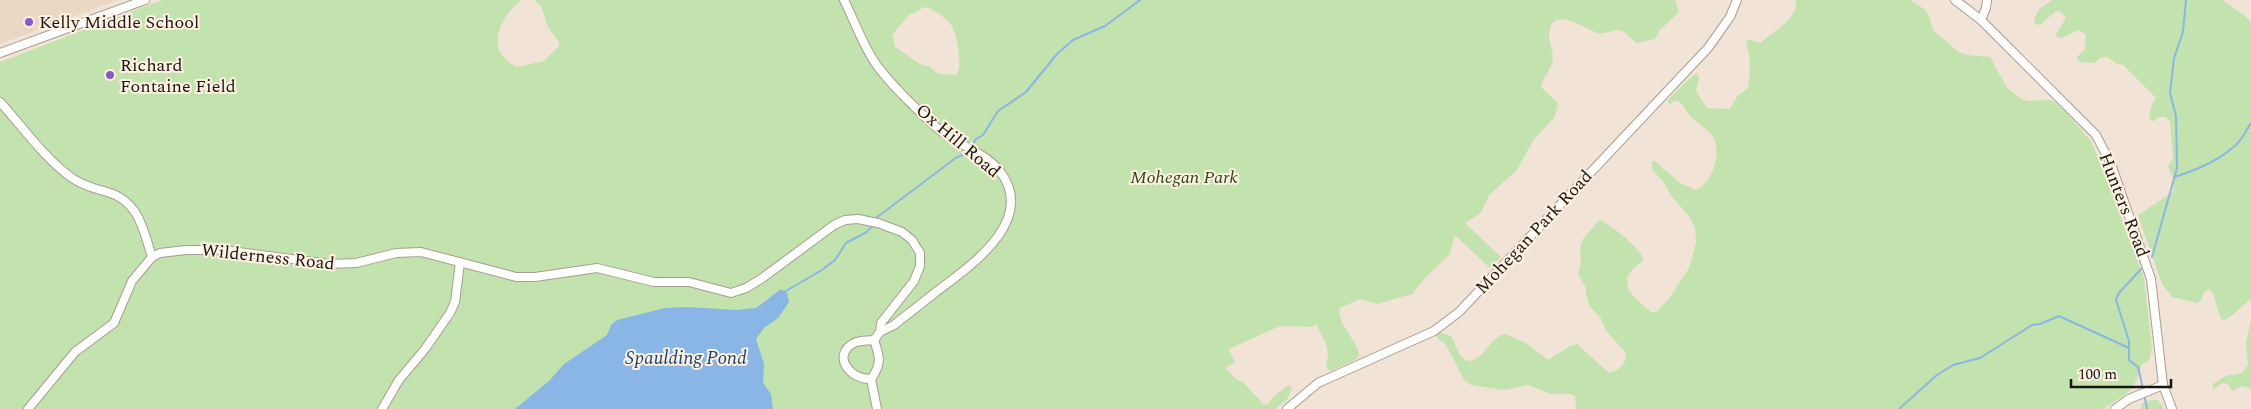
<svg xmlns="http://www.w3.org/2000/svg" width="2251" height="409" font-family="Spectral,serif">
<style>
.built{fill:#ebd8c4}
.green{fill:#c2e3ae;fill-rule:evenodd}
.water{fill:#89b6e4}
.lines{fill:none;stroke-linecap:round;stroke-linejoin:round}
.stream{stroke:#89b6e4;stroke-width:2}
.minor-casing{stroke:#a99c8f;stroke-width:10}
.minor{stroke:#fff;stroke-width:8}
.poi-dot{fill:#8c56ce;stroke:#fff1e3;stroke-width:2}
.labels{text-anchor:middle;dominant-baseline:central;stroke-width:4;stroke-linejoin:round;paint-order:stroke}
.poi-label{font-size:18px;fill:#1b1611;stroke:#fff1e3;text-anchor:start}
.street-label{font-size:18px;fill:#1b1611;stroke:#fff1e3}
.park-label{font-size:18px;font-style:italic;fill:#294810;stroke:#fff1e3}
.water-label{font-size:19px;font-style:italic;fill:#154671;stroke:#fff1e3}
</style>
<rect width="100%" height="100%" fill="#f1e4d6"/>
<path class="built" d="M0,0H118L0,44Z"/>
<g class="green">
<path d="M162,0H521C499,19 483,50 517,67L544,61L559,46V42L548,27L541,6L534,0H1675L1679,12L1659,31L1655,39L1637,43C1632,40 1627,33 1622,31C1613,28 1605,36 1595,32C1582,27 1550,4 1549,36C1549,44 1555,54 1552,63C1550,71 1543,77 1541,87L1559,104L1556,107L1557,109L1554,118L1535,138L1516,171L1489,195L1481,213L1465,223L1501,257L1490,268L1455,235L1450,254L1424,279L1412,294L1377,304L1360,299L1340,308C1337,326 1357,338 1359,355L1357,359L1331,371L1326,367L1328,355L1326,344L1316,324L1313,327L1280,326L1229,349L1235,363L1225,368L1236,379L1244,383L1264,405L1268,404L1274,396L1289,385L1292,388L1287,400L1275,409H0V62ZM925,7C933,9 943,16 949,22C956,29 964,67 956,75L939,74L928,66L920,64L895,47L892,35L909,15Z"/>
<path d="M1796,0H1910L1924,9L1929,15L1933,30L1957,51L1967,55L1990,57L2007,88L2021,99L2028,101L2052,100L2064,110L2091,141L2107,178L2144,278L2152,348L2149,360L2141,365C2135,394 2126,393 2103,409H1576L1575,396L1570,394H1550L1529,385L1503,390L1471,385L1464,380L1445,343L1439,340L1435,335L1440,332L1451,336L1460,355L1467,361C1484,362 1489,337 1505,334L1526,343L1548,360L1570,346L1577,344L1609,373C1620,369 1626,365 1626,353L1607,332L1600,317L1590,307L1586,294V288L1578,274L1581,262L1580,248L1583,239L1599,220C1611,224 1640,248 1644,260C1641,263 1635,266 1632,270C1617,287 1639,301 1651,312H1656L1668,300L1689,268L1696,243L1695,228L1689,216L1673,198L1662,180L1653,171L1651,162L1655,161L1680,183L1696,190C1713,182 1723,151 1712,135C1706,128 1697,123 1691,117C1685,110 1684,103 1675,100L1670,104L1667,102C1672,95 1691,76 1697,73L1699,78L1696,91L1707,108L1730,109L1738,95L1748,88L1749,81L1750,60L1746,41L1751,40L1760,43C1772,33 1799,18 1796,0Z"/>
<path d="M2052,0H2222L2244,15L2251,22V300C2241,305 2232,319 2222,320L2220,317L2213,294L2210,289L2204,292L2201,300L2197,303L2172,297L2162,284L2138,215L2173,192L2174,180L2168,167L2173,157L2170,122L2166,117H2158L2154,121H2151L2149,117L2152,104L2156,98L2123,65L2117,64L2107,57L2100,58L2094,63L2079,62L2077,57L2085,49L2086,35L2079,30L2062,38L2057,37L2056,34L2066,18L2061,12L2056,11L2040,25L2035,24L2034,20L2039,9Z"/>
<path d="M2251,319V389L2242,386L2232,391L2228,384L2222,383L2213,390V384L2226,376L2242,373L2248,365L2246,343Z"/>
<path d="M2151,400H2158L2164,409H2141V404Z"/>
</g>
<path class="water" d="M781,289L787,293L789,302L778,318L764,328L756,339L764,364L763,383L771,394L773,409H515L549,381L564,364L607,335L611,325L617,320L665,308L688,307L736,310L756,308Z"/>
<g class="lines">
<g class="stream">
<path d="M972,146L976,139L983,135L998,111L1026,92L1057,54L1073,40L1105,26L1140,0"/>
<path d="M2174,177C2197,170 2221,160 2238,143C2243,137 2247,129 2251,123"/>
<path d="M876,218L957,157L966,154"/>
<path d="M2152,257L2177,168L2176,116L2170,93L2174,58L2183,32L2186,0"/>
<path d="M2141,269L2119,293L2116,300L2129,341V360L2138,367L2143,389"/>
<path d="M784,292L822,270L835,260L846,243L865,233L873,226"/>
<path d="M2144,394L2147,409"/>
<path d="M1899,409L1937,375L1953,365L1980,358L2032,325L2040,324L2059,316L2129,348"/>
</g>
<g class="minor-casing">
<g id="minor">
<path d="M844,0C854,20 862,43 874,61C886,80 919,112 936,127C955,144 983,151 999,170C1039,220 970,266 936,292C922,303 908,314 894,325L880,332"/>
<path d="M1955,0L1981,20L2096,135L2111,164L2151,279L2163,385L2172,409"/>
<path d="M1981,20L1986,8L1987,0"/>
<path d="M0,53L145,0"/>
<path d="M0,102C22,126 42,155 68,175C79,184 93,188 107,192C139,201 143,229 152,257"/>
<path d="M871,379C882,364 880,357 874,340"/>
<path d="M871,379L877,409"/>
<path d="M28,409L75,352L114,323L132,281L152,257L160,253L186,250H223L329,264L356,263L396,253L421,252L516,277H535L597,268L654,282H689L731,293L746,288L761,279L834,225L845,220L858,219L878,223L902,232L912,240L920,253V266L914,281L881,323L880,332L874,340C868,341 860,340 854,343C831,355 850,380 871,379"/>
<path d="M382,409L399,380L425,349L450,313L455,302L460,262"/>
<path d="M1287,409L1318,383L1434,331L1459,312L1708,48L1730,17L1737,0"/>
<path d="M2115,409L2129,399L2163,385"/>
</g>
</g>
<use href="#minor" class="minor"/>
</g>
<g class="poi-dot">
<circle cx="29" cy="22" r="5"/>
<circle cx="110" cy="75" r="5"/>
</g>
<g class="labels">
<g class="poi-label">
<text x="39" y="22">Kelly Middle School</text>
<text x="120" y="65">Richard<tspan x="120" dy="21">Fontaine Field</tspan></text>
</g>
<g class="street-label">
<text transform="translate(958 141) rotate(40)">Ox Hill Road</text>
<text transform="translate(2124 205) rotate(69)">Hunters Road</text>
<text transform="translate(1534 232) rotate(-47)">Mohegan Park Road</text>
<text transform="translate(268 257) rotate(6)">Wilderness Road</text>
</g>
<g class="park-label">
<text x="1184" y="177">Mohegan Park</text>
</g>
<g class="water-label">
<text x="686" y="358">Spaulding Pond</text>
</g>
</g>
<path d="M2071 379v8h100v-8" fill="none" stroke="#1b1611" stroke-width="2.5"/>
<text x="2078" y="379" font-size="15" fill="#1b1611" stroke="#fff1e3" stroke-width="4" paint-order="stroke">100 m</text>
</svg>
